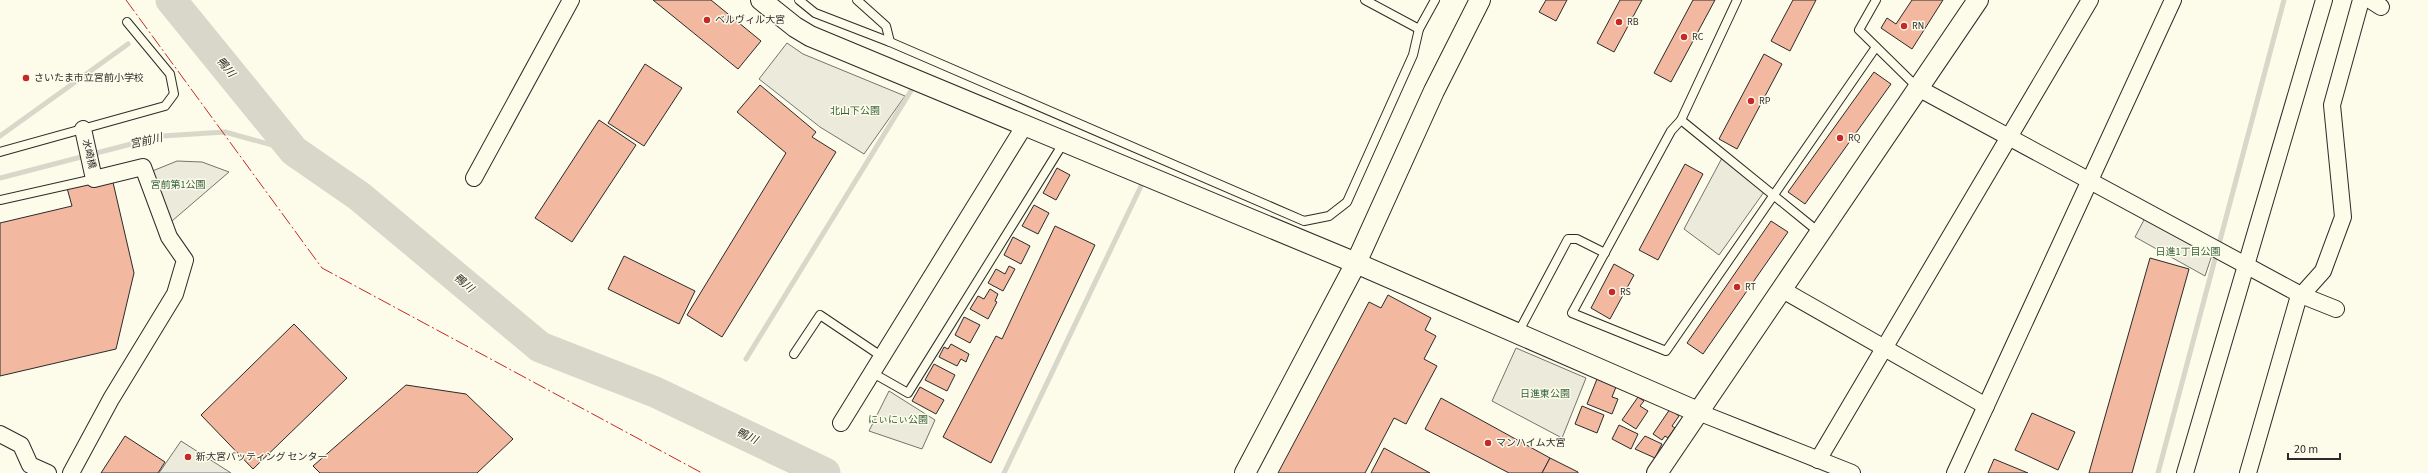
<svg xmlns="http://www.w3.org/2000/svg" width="2428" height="473" font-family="'Source Sans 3','Noto Sans JP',sans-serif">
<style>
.green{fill:#ecebdb;stroke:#74746e}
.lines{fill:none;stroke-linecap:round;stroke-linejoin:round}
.stream{stroke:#d8d7c9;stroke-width:5}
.river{stroke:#d8d7c9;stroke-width:31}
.building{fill:#f2b8a0;stroke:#2b2b2b}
.service-casing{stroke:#2b2b2b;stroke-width:10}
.minor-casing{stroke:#2b2b2b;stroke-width:18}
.tertiary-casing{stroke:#2b2b2b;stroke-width:22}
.service{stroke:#fdfbea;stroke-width:8}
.minor{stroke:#fdfbea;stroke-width:16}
.tertiary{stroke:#fdfbea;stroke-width:20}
.power{stroke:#c62828;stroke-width:1;stroke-dasharray:14 3 2 3;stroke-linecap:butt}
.poi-dot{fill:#c62828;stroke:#fdfbea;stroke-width:1.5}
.labels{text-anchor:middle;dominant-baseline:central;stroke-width:3;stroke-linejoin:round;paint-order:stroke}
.poi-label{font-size:10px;fill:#2b2b2b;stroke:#fdfbea;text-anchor:start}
.park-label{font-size:10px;fill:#34623c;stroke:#fdfbea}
.street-label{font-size:10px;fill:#2b2b2b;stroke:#fdfbea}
.water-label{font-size:11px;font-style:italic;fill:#2b2b2b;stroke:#fdfbea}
</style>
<rect width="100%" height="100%" fill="#fdfbea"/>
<g class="green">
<path d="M787,43L803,54L905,96L864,154L820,127L759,79Z"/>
<path d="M1722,158L1764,192L1719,255L1684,229Z"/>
<path d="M177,161L202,162L229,172L165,227L150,172Z"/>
<path d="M2146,216L2213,252L2205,276L2135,237Z"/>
<path d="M1516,348L1586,378L1562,438L1492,401Z"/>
<path d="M889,391L935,420L922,449L869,431Z"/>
<path d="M181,441L231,473H159Z"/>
</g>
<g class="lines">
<g class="stream">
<path d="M0,136L128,44"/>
<path d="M0,178L162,136L225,132L294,151"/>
<path d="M746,359L912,89"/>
<path d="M1004,473L1142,184"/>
<path d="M2158,473L2284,0"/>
</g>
<path class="river" d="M171,0L294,151L359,196L540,347L655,392L825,473"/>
</g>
<g class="building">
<path d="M653,0H711L761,41L738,69Z"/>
<path d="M1546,0H1567L1556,21L1539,12Z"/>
<path d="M1620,0H1642L1614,52L1597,43Z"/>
<path d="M1693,0H1715L1671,82L1654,73Z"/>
<path d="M1793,0H1816L1790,51L1771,41Z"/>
<path d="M1912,0H1943L1912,49L1881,28L1887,18L1896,24Z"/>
<path d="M1764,54L1782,64L1737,149L1719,139Z"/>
<path d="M645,64L682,88L644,146L608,123Z"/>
<path d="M1874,72L1891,84L1805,204L1788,192Z"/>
<path d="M760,85L816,132L812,137L836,152L722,337L687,315L786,153L737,112Z"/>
<path d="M599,120L636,145L572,242L535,218Z"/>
<path d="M1685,164L1703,174L1658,260L1639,250Z"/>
<path d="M1057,168L1070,175L1056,200L1043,193Z"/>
<path d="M112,178L134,273L116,349L0,376V223L72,206L67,188Z"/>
<path d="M1034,205L1049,213L1038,234L1022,226Z"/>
<path d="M1771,221L1788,232L1703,354L1687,343Z"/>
<path d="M1055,226L1095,245L991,463L943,437L996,336L1002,339Z"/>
<path d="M1013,237L1030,246L1021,264L1004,255Z"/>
<path d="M624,256L695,291L679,324L608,289Z"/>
<path d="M2150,258L2189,269L2132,473H2089Z"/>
<path d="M1614,264L1634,275L1610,319L1591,308Z"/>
<path d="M1009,266L1015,269L1003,291L988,283L996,269L1005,274Z"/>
<path d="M990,289L998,294L995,301L997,302L988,319L970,309L978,296L984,299Z"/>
<path d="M1388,295L1431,318L1425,330L1436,336L1424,359L1437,366L1406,424L1394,418L1365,473H1278L1369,302L1381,308Z"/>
<path d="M964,317L980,325L970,343L955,335Z"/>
<path d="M294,324L347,378L253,469L201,415Z"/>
<path d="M951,344L969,354L966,362L961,359L957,366L939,357L944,347L948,349Z"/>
<path d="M934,364L955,375L947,391L925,380Z"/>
<path d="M1597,379L1616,387L1612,397L1618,399L1612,414L1587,404Z"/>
<path d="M406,385L466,394L513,439L477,473H320L313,466Z"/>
<path d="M920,387L944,400L936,414L912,401Z"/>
<path d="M1638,397L1644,401L1640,406L1648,411L1636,429L1622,420Z"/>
<path d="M1441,398L1550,458L1542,473H1509L1425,429Z"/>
<path d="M1582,406L1604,415L1597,433L1575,424Z"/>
<path d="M1670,409L1679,416L1672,426L1675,428L1668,438L1665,436L1662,440L1653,434Z"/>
<path d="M2032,413L2075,432L2058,470L2015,450Z"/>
<path d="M1619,425L1638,434L1631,449L1612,439Z"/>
<path d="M125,436L165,462L158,473H101Z"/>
<path d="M1645,436L1662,444L1655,458L1635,449Z"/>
<path d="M1384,448L1430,473H1371Z"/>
<path d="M1550,458L1578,472V473H1542Z"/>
<path d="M1994,459L2028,473H1988Z"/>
</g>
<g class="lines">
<g class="service-casing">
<g id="service">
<path d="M799,0L815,13L890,42L1304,221L1329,216L1347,202L1413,55L1419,29"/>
<path d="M857,0L886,26L890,42"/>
<path d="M1365,0L1419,29L1435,0"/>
<path d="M1737,0L1681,120L1820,233"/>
<path d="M1876,0L1859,30L1918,88"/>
<path d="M1681,120L1671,131L1572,313L1666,351L1876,47"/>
<path d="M0,152L165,106L174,94L170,74L127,22"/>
<path d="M0,200L94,179"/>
<path d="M1518,333L1568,239H1577L1605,253"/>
<path d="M794,354L820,315L881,356"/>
<path d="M871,372L908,393L1064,142"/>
</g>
</g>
<g class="minor-casing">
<g id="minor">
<path d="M2370,0L2381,7"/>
<path d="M1918,88L2301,295L2336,309"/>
<path d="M474,178L571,0"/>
<path d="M1781,289L1986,406"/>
<path d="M1698,412L1852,473"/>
<path d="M841,423L1025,125"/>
<path d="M0,434L21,445L30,465L48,473"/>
<path d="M1818,460L2090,0"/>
<path d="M71,473L111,399L175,294L185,260L169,237L143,167L94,179L83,129"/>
<path d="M1955,473L2173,0"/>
<path d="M2185,473L2324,0"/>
<path d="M2248,473L2298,299L2323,271L2343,217L2332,105L2361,0"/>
</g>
</g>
<g class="tertiary-casing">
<g id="tertiary">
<path d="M761,0L795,27L810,36L1356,263L1698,412"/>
<path d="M1245,473L1356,263L1434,91L1480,0"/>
<path d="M1657,473L1978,0"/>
</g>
</g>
<use href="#service" class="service"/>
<use href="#minor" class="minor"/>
<use href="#tertiary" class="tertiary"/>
<path class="power" d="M126,0L322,268L702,473"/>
</g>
<g class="poi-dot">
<circle cx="707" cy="20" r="4"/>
<circle cx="1619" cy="22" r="4"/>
<circle cx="1904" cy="26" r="4"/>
<circle cx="1684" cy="37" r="4"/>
<circle cx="26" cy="78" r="4"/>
<circle cx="1751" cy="101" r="4"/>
<circle cx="1840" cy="138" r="4"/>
<circle cx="1737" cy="287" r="4"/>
<circle cx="1612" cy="292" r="4"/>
<circle cx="1488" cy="443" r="4"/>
<circle cx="188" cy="457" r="4"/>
</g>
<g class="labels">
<g class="poi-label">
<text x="715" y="20">ベルヴィル大宮</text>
<text x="1627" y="22">RB</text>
<text x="1912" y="26">RN</text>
<text x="1692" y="37">RC</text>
<text x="34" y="78">さいたま市立宮前小学校</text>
<text x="1759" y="101">RP</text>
<text x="1848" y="138">RQ</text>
<text x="1745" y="287">RT</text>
<text x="1620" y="292">RS</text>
<text x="1496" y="443">マンハイム大宮</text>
<text x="196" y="457">新大宮バッティング センター</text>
</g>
<g class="park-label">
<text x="855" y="111">北山下公園</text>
<text x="178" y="185">宮前第1公園</text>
<text x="2188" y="252">日進1丁目公園</text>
<text x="1545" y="394">日進東公園</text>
<text x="898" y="420">にぃにぃ公園</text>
</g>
<g class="street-label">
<text transform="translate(89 154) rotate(77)">水崎橋</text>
</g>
<g class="water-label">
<text transform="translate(226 67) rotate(51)">鴨川</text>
<text transform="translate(146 141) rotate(-13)">宮前川</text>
<text transform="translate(464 283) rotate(40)">鴨川</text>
<text transform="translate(747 436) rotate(25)">鴨川</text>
</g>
</g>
<path d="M2288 453v6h52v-6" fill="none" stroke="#2b2b2b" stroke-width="2"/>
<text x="2294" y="453" font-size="12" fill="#2b2b2b" stroke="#fdfbea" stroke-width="3" paint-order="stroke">20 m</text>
</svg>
